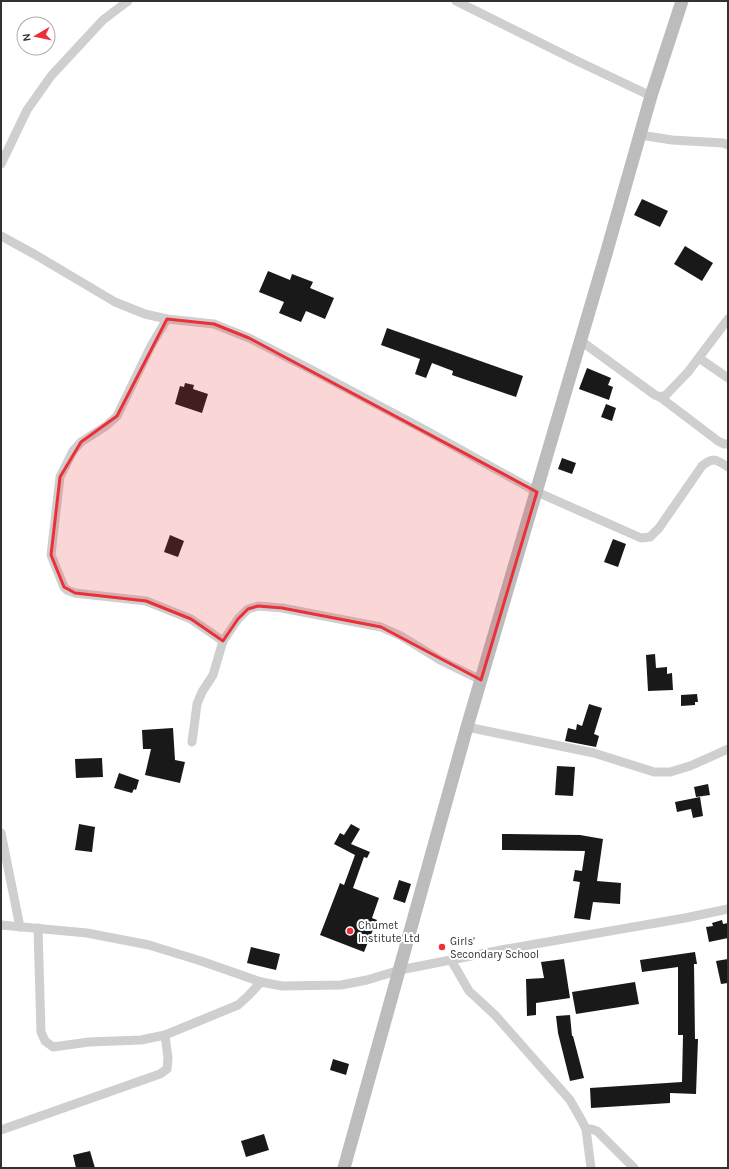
<svg xmlns="http://www.w3.org/2000/svg" width="729" height="1169" font-family="Karla,sans-serif">
<style>
.building{fill:#191919}
.lines{fill:none;stroke-linecap:round;stroke-linejoin:round}
.minor{stroke:#cfcfcf;stroke-width:9}
.secondary{stroke:#bcbcbc;stroke-width:13}
.marked{fill:#ec3039;fill-opacity:0.2;stroke:#ec3039;stroke-width:3;stroke-linejoin:round}
.poi-dot{fill:#ec3039;stroke:#fff;stroke-width:1.5}
.labels{text-anchor:middle;dominant-baseline:central;stroke-width:4;stroke-linejoin:round;paint-order:stroke}
.poi-label{font-size:11px;fill:#323232;stroke:#fff;text-anchor:start}
</style>
<rect width="100%" height="100%" fill="#fff"/>
<g class="building">
<path d="M642,199L668,211L660,227L634,215Z"/>
<path d="M685,246L713,263L702,281L674,264Z"/>
<path d="M268,271L290,280L292,274L313,282L310,288L334,298L325,319L306,311L301,322L279,313L284,302L259,292Z"/>
<path d="M387,328L523,376L516,397L452,375L453,371L432,363L426,378L415,374L420,359L381,345Z"/>
<path d="M587,368L611,378L608,385L613,387L609,400L579,389Z"/>
<path d="M185,383L194,385L193,389L208,394L202,413L175,404L180,386L184,387Z"/>
<path d="M606,404L616,408L612,421L601,417Z"/>
<path d="M562,458L576,463L572,474L558,469Z"/>
<path d="M170,535L184,541L178,557L164,552Z"/>
<path d="M613,539L626,544L618,567L604,562Z"/>
<path d="M655,654L656,668L667,667V674L672,673L673,690L648,691L646,655Z"/>
<path d="M697,694L698,702H695V705L681,706V695Z"/>
<path d="M589,704L602,708L594,734L599,736L596,747L565,741L568,728L576,730L577,724L582,726Z"/>
<path d="M173,728L175,760L185,762L180,783L145,775L151,749H143L142,730Z"/>
<path d="M102,758L103,777L76,778L75,759Z"/>
<path d="M557,766L575,767L573,796L555,795Z"/>
<path d="M119,773L139,780L136,790L134,789L132,793L114,788Z"/>
<path d="M708,784L710,795L696,797L694,787Z"/>
<path d="M700,797L703,816L693,818L691,809L677,812L675,802Z"/>
<path d="M79,824L95,827L92,852L75,850Z"/>
<path d="M351,824L360,829L351,844L370,852L367,858L364,857L353,888L379,898L372,918L377,920L364,952L320,935L340,883L344,885L355,855L334,844L340,833L344,835Z"/>
<path d="M502,834L580,835L603,839L597,881L621,883L620,904L593,902L590,920L574,918L580,882L573,881L575,870L582,871L585,851L502,850Z"/>
<path d="M399,880L411,884L405,903L393,899Z"/>
<path d="M722,920L723,924L728,923V938L709,942L706,927L713,926L712,923Z"/>
<path d="M251,947L280,954L276,970L247,963Z"/>
<path d="M695,952L697,964H694L695,1039H698L696,1094L670,1093V1103L591,1108L590,1088L682,1082L683,1035H678V967L642,972L640,960Z"/>
<path d="M564,959L570,998L536,1003V1015L527,1016L526,979L544,978L541,962Z"/>
<path d="M728,959V983L721,984L716,961Z"/>
<path d="M635,982L639,1004L576,1014L572,992Z"/>
<path d="M570,1015L572,1036H573L584,1078L570,1081L558,1033L556,1016Z"/>
<path d="M333,1059L349,1064L346,1075L330,1070Z"/>
<path d="M264,1134L269,1150L246,1157L241,1141Z"/>
<path d="M90,1151L95,1168H76L73,1155Z"/>
</g>
<g class="lines">
<g class="minor">
<path d="M456,1L573,59L651,96"/>
<path d="M640,135L672,140L723,143L728,145"/>
<path d="M1,164L27,110L51,76L103,20L128,1"/>
<path d="M1,236L34,254L115,302L145,314L167,319L214,324L249,338L310,369L423,429L537,492L641,538L650,537L659,528L702,466C713,457 716,459 728,467"/>
<path d="M167,319L151,346L117,416L106,426L81,442L73,451L60,477L51,555L64,587L67,590L75,593L146,601L191,619L223,641"/>
<path d="M581,341L655,395L660,397L666,395L688,372L728,319"/>
<path d="M699,358L728,378"/>
<path d="M660,397L718,441L724,444H728"/>
<path d="M467,727L594,753L654,772H670L690,766L728,749"/>
<path d="M192,742L197,704L202,692L213,675L223,641L238,619L248,609L258,606L282,608L381,627L401,636L440,660L481,680"/>
<path d="M1,833L20,927"/>
<path d="M1,925L87,933L149,945L201,961L261,982L282,986L341,985L367,980L400,970L501,950L685,918L728,909"/>
<path d="M38,928L41,1032L45,1041L53,1047L89,1042L141,1040L165,1035L238,1005L248,996L261,982"/>
<path d="M451,960L469,991L495,1015L570,1100L582,1121L586,1129L591,1168"/>
<path d="M586,1129H591L597,1131L634,1168"/>
<path d="M1,1130L160,1074L167,1069L168,1058L165,1035"/>
</g>
<path class="secondary" d="M344,1168L467,727L606,254L651,96L682,1"/>
</g>
<path class="marked" d="M167,319L214,324L249,338L537,492L481,680L381,627L282,608L258,606L248,609L238,619L223,641L191,619L146,601L75,593L64,587L51,555L60,477L81,442L117,416Z"/>
<g class="poi-dot">
<circle cx="350" cy="931" r="4"/>
<circle cx="442" cy="947" r="4"/>
</g>
<g class="labels">
<g class="poi-label">
<text x="358" y="925">Chumet<tspan x="358" dy="13">Institute Ltd</tspan></text>
<text x="450" y="941">Girls'<tspan x="450" dy="13">Secondary School</tspan></text>
</g>
</g>
<rect width="729" height="1169" fill="none" stroke="#323232" stroke-width="4"/>
<g transform="translate(36 36) rotate(261)"><circle r="19" fill="#ffffff" stroke="#adadad"/>
<path d="M0-3L7 15L0 10L-7 15Z" fill="#ec3039"/>
<text y="-6" font-size="11" font-weight="bold" text-anchor="middle" fill="#323232">N</text>
</g>
</svg>
